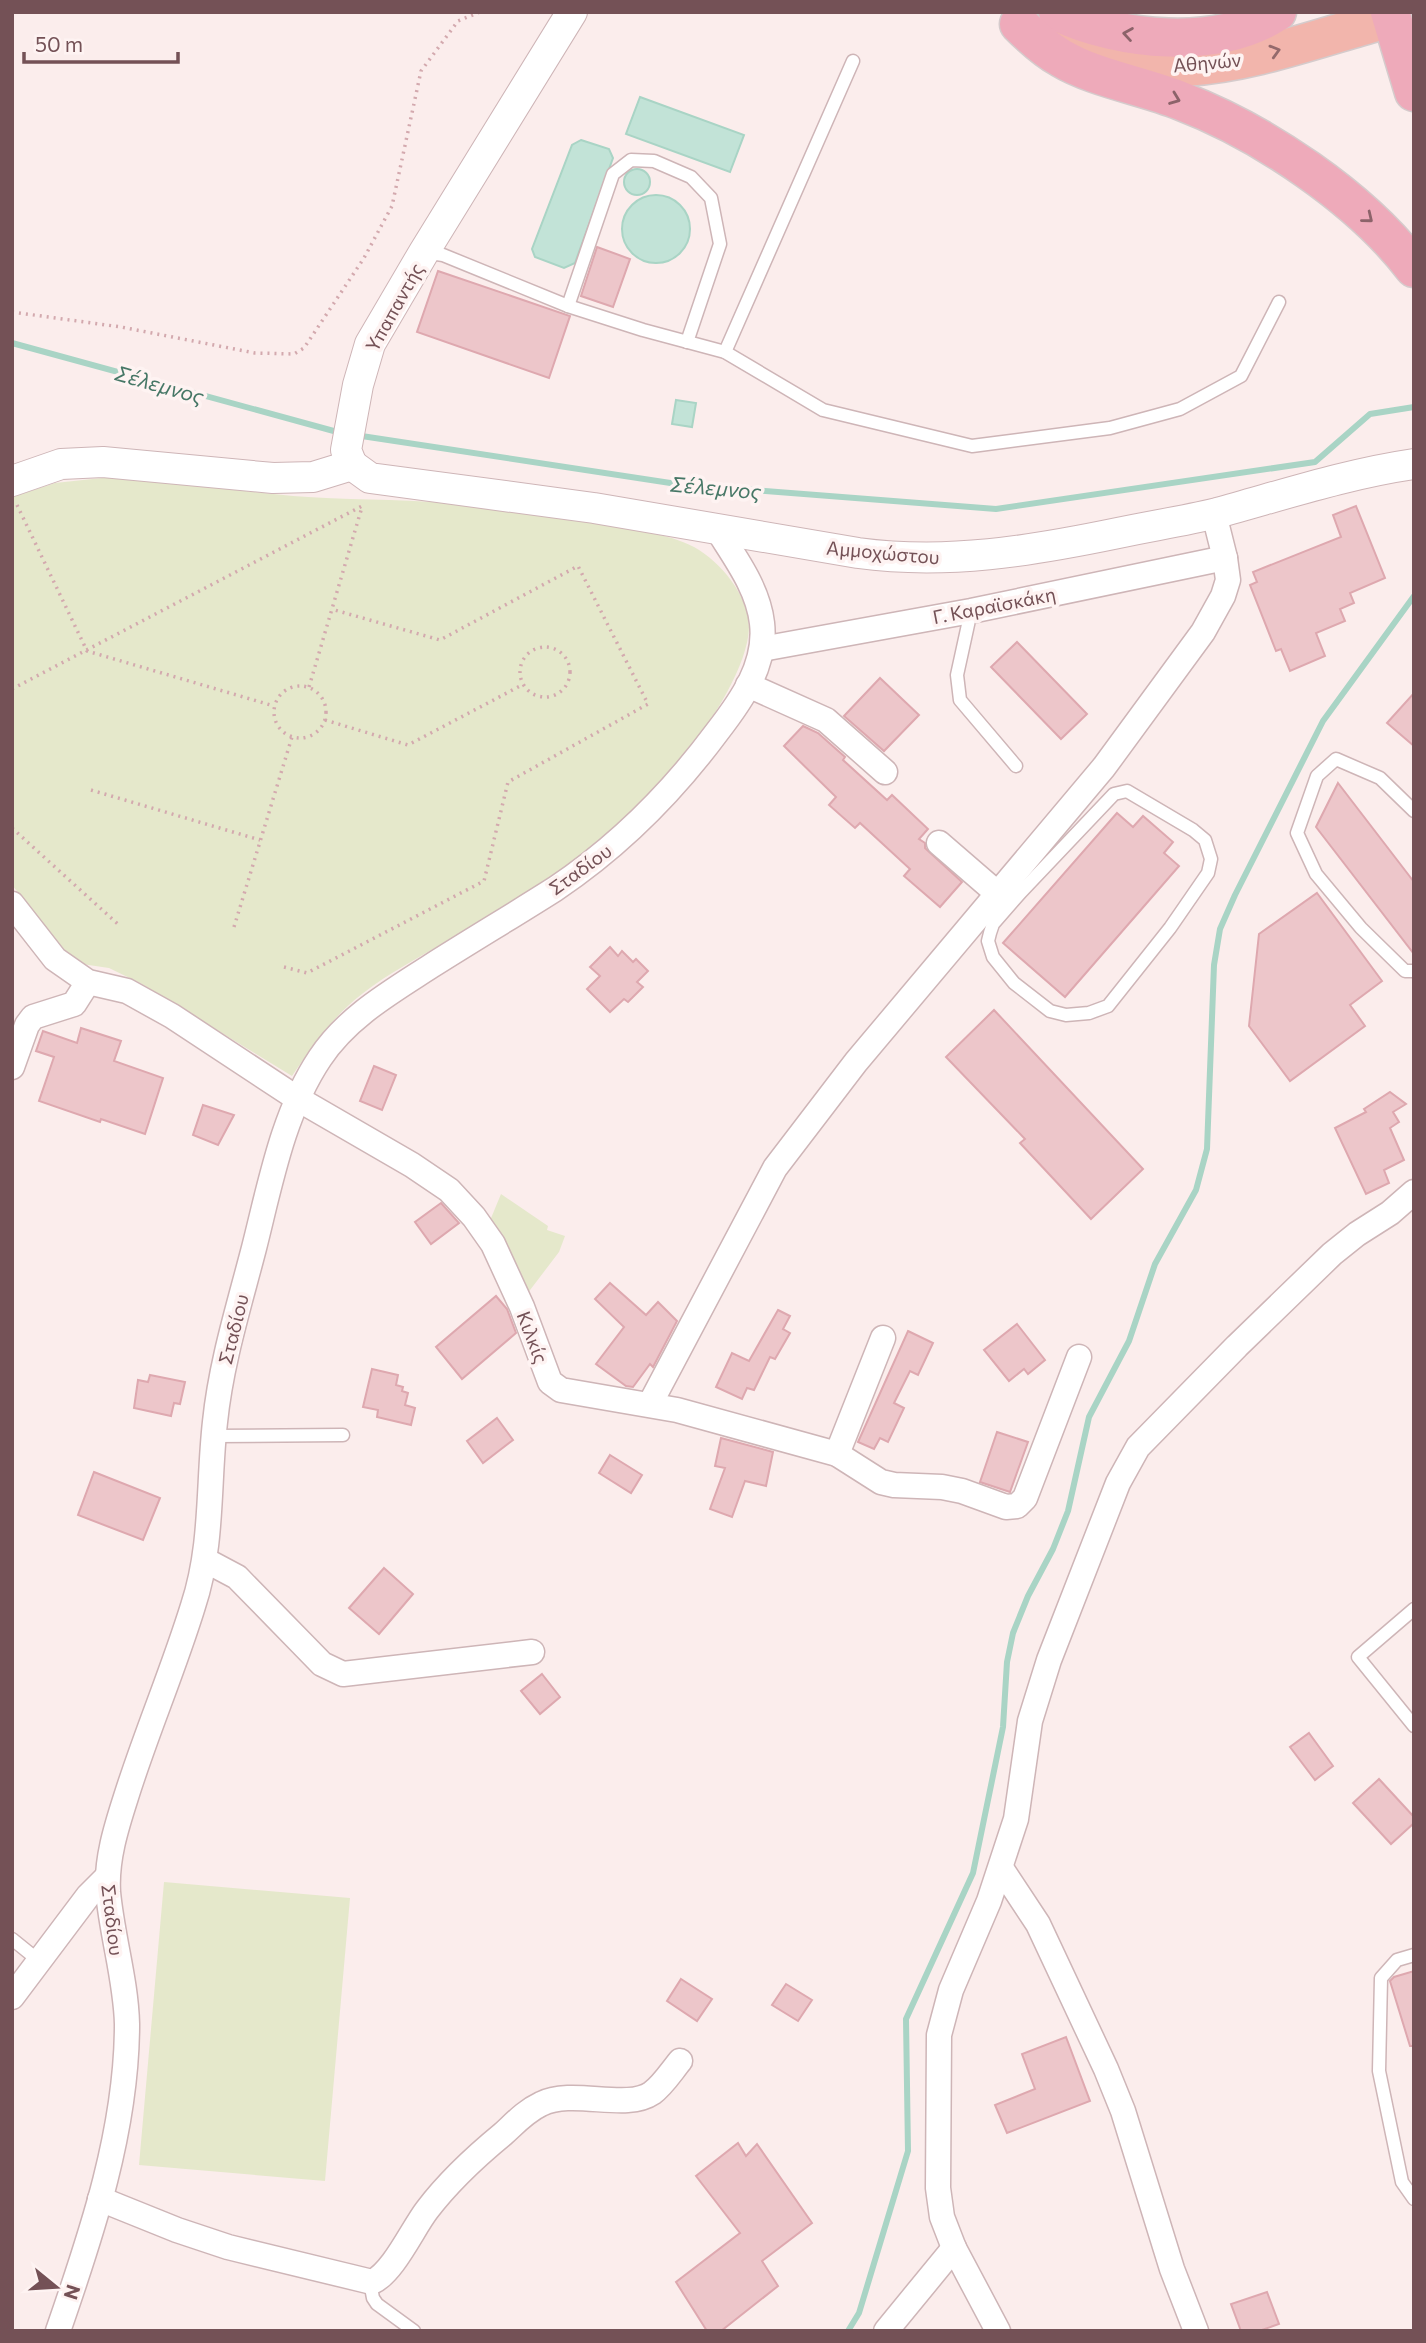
<svg xmlns="http://www.w3.org/2000/svg" width="1426" height="2343" font-family="Commissioner,sans-serif">
<style>
.green{fill:#e5e8cb}
.water{fill:#c2e3d7;stroke:#a9d4c5;stroke-width:2}
.lines{fill:none;stroke-linecap:round;stroke-linejoin:round}
.stream{stroke:#a9d4c5;stroke-width:6}
.building{fill:#edc6ca;stroke:#dea8af;stroke-width:2}
.service-casing{stroke:#ceb5b7;stroke-width:15}
.minor-casing{stroke:#ceb5b7;stroke-width:27}
.tertiary-casing{stroke:#ceb5b7;stroke-width:32}
.primary-casing{stroke:#d5cbcc;stroke-width:41}
.motorway-casing{stroke:#d5cbcc;stroke-width:41}
.path{stroke:#d3a9ae;stroke-width:3.5;stroke-dasharray:2 5;stroke-linecap:butt}
.service{stroke:#fff;stroke-width:12}
.minor{stroke:#fff;stroke-width:24}
.tertiary{stroke:#fff;stroke-width:30}
.primary{stroke:#f2b5ac;stroke-width:38}
.motorway{stroke:#eeaaba;stroke-width:38}
.oneway{stroke:#8c636a}
.oneway2{stroke:#946a6c}
.labels{text-anchor:middle;dominant-baseline:central;stroke-width:7;stroke-linejoin:round;paint-order:stroke}
.street-label{font-size:19px;fill:#745156;stroke:#fef3f2}
.water-label{font-size:21px;font-style:italic;fill:#467766;stroke:#fef3f2}
</style>
<rect width="100%" height="100%" fill="#fbedec"/>
<g class="green">
<path d="M111,477C171,482 232,490 293,496C344,500 396,499 448,503C500,507 552,515 602,524C633,530 667,533 694,547C721,562 749,596 749,628C747,686 662,793 617,828C564,871 506,905 448,940C419,958 388,973 362,994C333,1016 312,1047 292,1076L142,984L109,968L75,963L12,885V497L55,483Z"/>
<path d="M501,1194L548,1226L547,1230L565,1236L559,1252L524,1298L489,1223Z"/>
<path d="M164,1882L350,1898L325,2181L139,2165Z"/>
</g>
<g class="water">
<path d="M640,97L744,135L730,172L626,134Z"/>
<path d="M581,140L609,149L613,158L575,263L564,268L535,257L532,249L572,145Z"/>
<circle cx="637" cy="182" r="13"/>
<circle cx="656" cy="229" r="34"/>
<path d="M676,400L696,403L692,427L672,424Z"/>
</g>
<g class="lines">
<g class="stream">
<path d="M12,343L341,433"/>
<path d="M355,435L677,484L996,509L1315,462L1370,414L1414,407"/>
<path d="M848,2331L859,2313L908,2151L906,2019L973,1873L1003,1727L1007,1662L1013,1633L1028,1596L1053,1549L1068,1511L1089,1417L1129,1341L1155,1264L1196,1190L1207,1149L1214,965L1220,929L1235,895L1323,721L1414,596"/>
</g>
</g>
<g class="building">
<path d="M597,247L630,259L613,307L581,296Z"/>
<path d="M438,271L570,316L549,378L417,332Z"/>
<path d="M1356,506L1385,578L1350,593L1354,603L1340,609L1345,621L1316,633L1325,656L1290,671L1281,649L1276,651L1250,585L1257,582L1253,572L1341,537L1333,515Z"/>
<path d="M1017,642L1087,714L1061,739L991,667Z"/>
<path d="M880,678L919,715L884,751L844,716Z"/>
<path d="M1414,693V746L1387,723Z"/>
<path d="M803,726L818,733L845,757L843,760L887,800L892,795L928,829L919,839L925,843V848L962,882L940,907L904,876L910,869L860,823L855,828L829,805L836,797L784,746Z"/>
<path d="M1338,783L1414,882V954L1316,827Z"/>
<path d="M1117,813L1133,827L1143,816L1173,842L1164,853L1179,866L1065,997L1003,943Z"/>
<path d="M1317,893L1382,981L1350,1005L1365,1026L1290,1081L1249,1026L1259,934Z"/>
<path d="M610,947L618,956L622,951L633,962L636,959L648,971L637,982L643,987L628,1002L624,999L610,1012L587,989L600,976L590,967Z"/>
<path d="M994,1010L1143,1169L1091,1219L1020,1143L1025,1139L946,1057Z"/>
<path d="M81,1028L121,1041L114,1061L163,1078L145,1134L101,1119L100,1122L39,1101L54,1057L36,1051L43,1031L77,1043Z"/>
<path d="M374,1066L396,1075L382,1110L360,1101Z"/>
<path d="M1390,1092L1406,1104L1393,1112L1399,1122L1390,1128L1404,1160L1384,1170L1389,1183L1366,1194L1335,1128L1366,1112L1364,1109Z"/>
<path d="M203,1105L234,1115L218,1145L193,1135Z"/>
<path d="M441,1203L459,1223L431,1244L415,1222Z"/>
<path d="M610,1283L646,1315L658,1302L677,1321L653,1367L650,1364L633,1387L626,1386L596,1364L624,1327L595,1299Z"/>
<path d="M496,1296L507,1309L516,1333L462,1379L436,1347Z"/>
<path d="M778,1310L790,1316L783,1329L790,1333L775,1359L770,1357L754,1390L747,1388L742,1399L716,1387L732,1353L749,1361Z"/>
<path d="M1017,1324L1045,1360L1028,1374L1024,1369L1009,1381L984,1350Z"/>
<path d="M908,1331L933,1343L918,1375L910,1371L894,1403L904,1408L888,1442L880,1438L874,1449L858,1442Z"/>
<path d="M372,1369L398,1375L396,1385L403,1387L402,1391L408,1393L405,1405L415,1408L411,1425L377,1417L378,1410L363,1407Z"/>
<path d="M150,1375L185,1382L180,1404L174,1403L171,1416L134,1408L138,1380L148,1382Z"/>
<path d="M497,1418L513,1440L483,1463L467,1441Z"/>
<path d="M997,1432L1028,1442L1010,1492L980,1482Z"/>
<path d="M721,1438L773,1452L766,1486L745,1481L732,1517L710,1509L725,1468L715,1466Z"/>
<path d="M610,1455L642,1475L631,1493L599,1473Z"/>
<path d="M94,1472L160,1498L143,1540L78,1515Z"/>
<path d="M384,1568L413,1594L379,1634L349,1608Z"/>
<path d="M542,1674L560,1697L540,1714L521,1691Z"/>
<path d="M1309,1733L1333,1766L1315,1780L1290,1747Z"/>
<path d="M1379,1779L1414,1817V1823L1391,1844L1353,1803Z"/>
<path d="M1414,1971V2046H1410L1390,1981L1394,1977Z"/>
<path d="M681,1979L712,1999L697,2021L667,2001Z"/>
<path d="M786,1984L812,2000L798,2021L772,2005Z"/>
<path d="M1066,2037L1090,2101L1007,2133L995,2105L1035,2089L1022,2054Z"/>
<path d="M738,2143L746,2156L757,2144L812,2223L762,2261L778,2286L721,2331H707L676,2282L740,2233L696,2176Z"/>
<path d="M1267,2292L1279,2324L1259,2331H1241L1231,2304Z"/>
</g>
<g class="lines">
<g class="service-casing">
<g id="service">
<path d="M424,252L443,255L568,306L643,330L725,352L823,410L972,446L1110,428L1180,409L1241,376L1279,302"/>
<path d="M568,306L613,174L631,160L654,161L691,177L711,198L720,244L687,342"/>
<path d="M725,352L853,61"/>
<path d="M971,611L957,675L960,700L1016,766"/>
<path d="M1127,791L1193,830L1205,840L1211,859L1208,873L1170,928L1108,1006L1089,1013L1066,1015L1050,1011L1014,983L993,957L988,941L990,933L993,924L1021,892L1114,794Z"/>
<path d="M1414,811L1380,778L1336,759L1317,776L1297,833L1316,874L1361,928L1405,971H1414"/>
<path d="M214,1436L343,1435"/>
<path d="M1414,1609L1358,1657L1414,1726"/>
<path d="M12,1939L38,1960"/>
<path d="M1414,1955L1397,1960L1381,1978L1379,2071L1402,2182L1414,2199"/>
<path d="M370,2282L373,2298L377,2304L414,2331"/>
</g>
</g>
<g class="minor-casing">
<g id="minor">
<path d="M762,649L971,611L1225,558"/>
<path d="M748,685L826,720L885,772"/>
<path d="M939,843L998,894"/>
<path d="M12,904L55,959L88,982L127,991L172,1016L298,1099L412,1165L449,1190L474,1217L493,1244L522,1307L550,1382L561,1390L677,1410L837,1454L881,1482L894,1485L942,1487L962,1491L1006,1507L1017,1506L1025,1498L1079,1357"/>
<path d="M12,1067L27,1025L33,1017L74,1004L88,982"/>
<path d="M650,1404L775,1168L856,1062L1104,767L1203,632L1223,596L1228,580L1225,558L1214,514"/>
<path d="M837,1454L883,1338"/>
<path d="M205,1560L237,1577L322,1664L343,1674L532,1652"/>
<path d="M1001,1868L1038,1924L1106,2069L1123,2111L1172,2269L1196,2331"/>
<path d="M12,1997L88,1896L107,1877"/>
<path d="M100,2199L177,2230L228,2247L372,2282C393,2273 413,2228 427,2210C449,2181 475,2157 503,2134C515,2123 526,2111 541,2104C573,2088 626,2111 652,2093C663,2085 671,2072 680,2061"/>
<path d="M58,2331C92,2233 127,2129 127,2024C126,1980 112,1936 108,1892C106,1860 116,1828 126,1797C146,1733 173,1671 193,1606C213,1546 208,1484 215,1422C221,1363 239,1306 254,1248C270,1185 283,1113 320,1058C347,1017 391,992 431,966C472,940 514,915 555,889C619,846 671,794 717,732C741,701 767,665 762,623C758,588 735,558 717,529"/>
<path d="M886,2331L954,2248"/>
<path d="M998,2331L954,2248L942,2217L938,2188L939,2035L951,1990L989,1901L1016,1819L1030,1721L1049,1660L1118,1483L1138,1447L1237,1346L1332,1254L1357,1234L1390,1213L1414,1192"/>
</g>
</g>
<g class="tertiary-casing">
<g id="tertiary">
<path d="M352,465L370,478L594,508L858,553C947,565 1031,551 1118,533C1151,526 1184,521 1217,513C1283,495 1346,474 1414,464"/>
<path d="M12,481L61,464L103,462L273,478L313,477L352,465L346,450L358,385L370,344L424,252L572,12"/>
</g>
</g>
<g class="primary-casing">
<path id="primary" d="M1055,41C1095,57 1143,69 1186,67C1250,63 1312,40 1373,23"/>
</g>
<g class="motorway-casing">
<g id="motorway">
<path d="M1058,12C1119,41 1218,51 1277,12"/>
<path d="M1390,12L1414,92"/>
<path d="M1019,24C1032,37 1045,49 1061,58C1094,78 1144,86 1181,101C1262,132 1361,198 1414,268"/>
</g>
</g>
<g class="path">
<path d="M12,312L121,327L255,353L294,354L304,348L364,258L392,206L421,71L458,21L480,12"/>
<path d="M17,505L87,651L274,706"/>
<circle cx="545" cy="672" r="25"/>
<circle cx="300" cy="712" r="26"/>
<path d="M309,687L362,507"/>
<path d="M12,689L362,506"/>
<path d="M325,720L408,745L522,685"/>
<path d="M91,790L260,840"/>
<path d="M12,828L120,926"/>
<path d="M234,927L292,737"/>
<path d="M284,967L307,973L484,881L508,782L648,704L578,566L440,640L331,609"/>
</g>
<use href="#service" class="service"/>
<use href="#minor" class="minor"/>
<use href="#tertiary" class="tertiary"/>
<use href="#primary" class="primary"/>
<use href="#motorway" class="motorway"/>
</g>
<defs><path id="oneway-chevron" d="M-2-3.5L2.5 0L-2 3.5" fill="none" stroke-width="1.6" stroke-linecap="round" stroke-linejoin="round" transform="scale(1.75)"/></defs>
<g class="oneway">
<use href="#oneway-chevron" transform="translate(1128 34) rotate(-171)"/>
<use href="#oneway-chevron" transform="translate(1175 99) rotate(21)"/>
<use href="#oneway-chevron" transform="translate(1368 218) rotate(39)"/>
</g>
<use class="oneway2" href="#oneway-chevron" transform="translate(1275 51) rotate(-16)"/>
<g class="labels">
<g class="street-label">
<text transform="translate(1207 62) rotate(-5)">Αθηνών</text>
<text transform="translate(394 307) rotate(-61)">Υπαπαντής</text>
<text transform="translate(883 552) rotate(5)">Αμμοχώστου</text>
<text transform="translate(994 605) rotate(-11)">Γ. Καραϊσκάκη</text>
<text transform="translate(580 869) rotate(-36)">Σταδίου</text>
<text transform="translate(233 1329) rotate(-76)">Σταδίου</text>
<text transform="translate(533 1337) rotate(69)">Κιλκίς</text>
<text transform="translate(113 1920) rotate(83)">Σταδίου</text>
</g>
<g class="water-label">
<text transform="translate(160 384) rotate(16)">Σέλεμνος</text>
<text transform="translate(716 487) rotate(5)">Σέλεμνος</text>
</g>
</g>
<rect width="1426" height="2343" fill="none" stroke="#745156" stroke-width="28"/>
<g transform="translate(56 2287) rotate(108)" stroke="#fef3f2" stroke-width="5" paint-order="stroke">
<path d="M0-5L12 26L0 18L-12 26Z" fill="#745156"/>
<text y="-10" font-size="19" font-weight="bold" text-anchor="middle" fill="#745156">N</text>
</g>
<path d="M24 52v10h154v-10" fill="none" stroke="#745156" stroke-width="3.5"/>
<text x="35" y="52" font-size="21" fill="#745156" stroke="#fef3f2" stroke-width="5" paint-order="stroke">50 m</text>
</svg>
